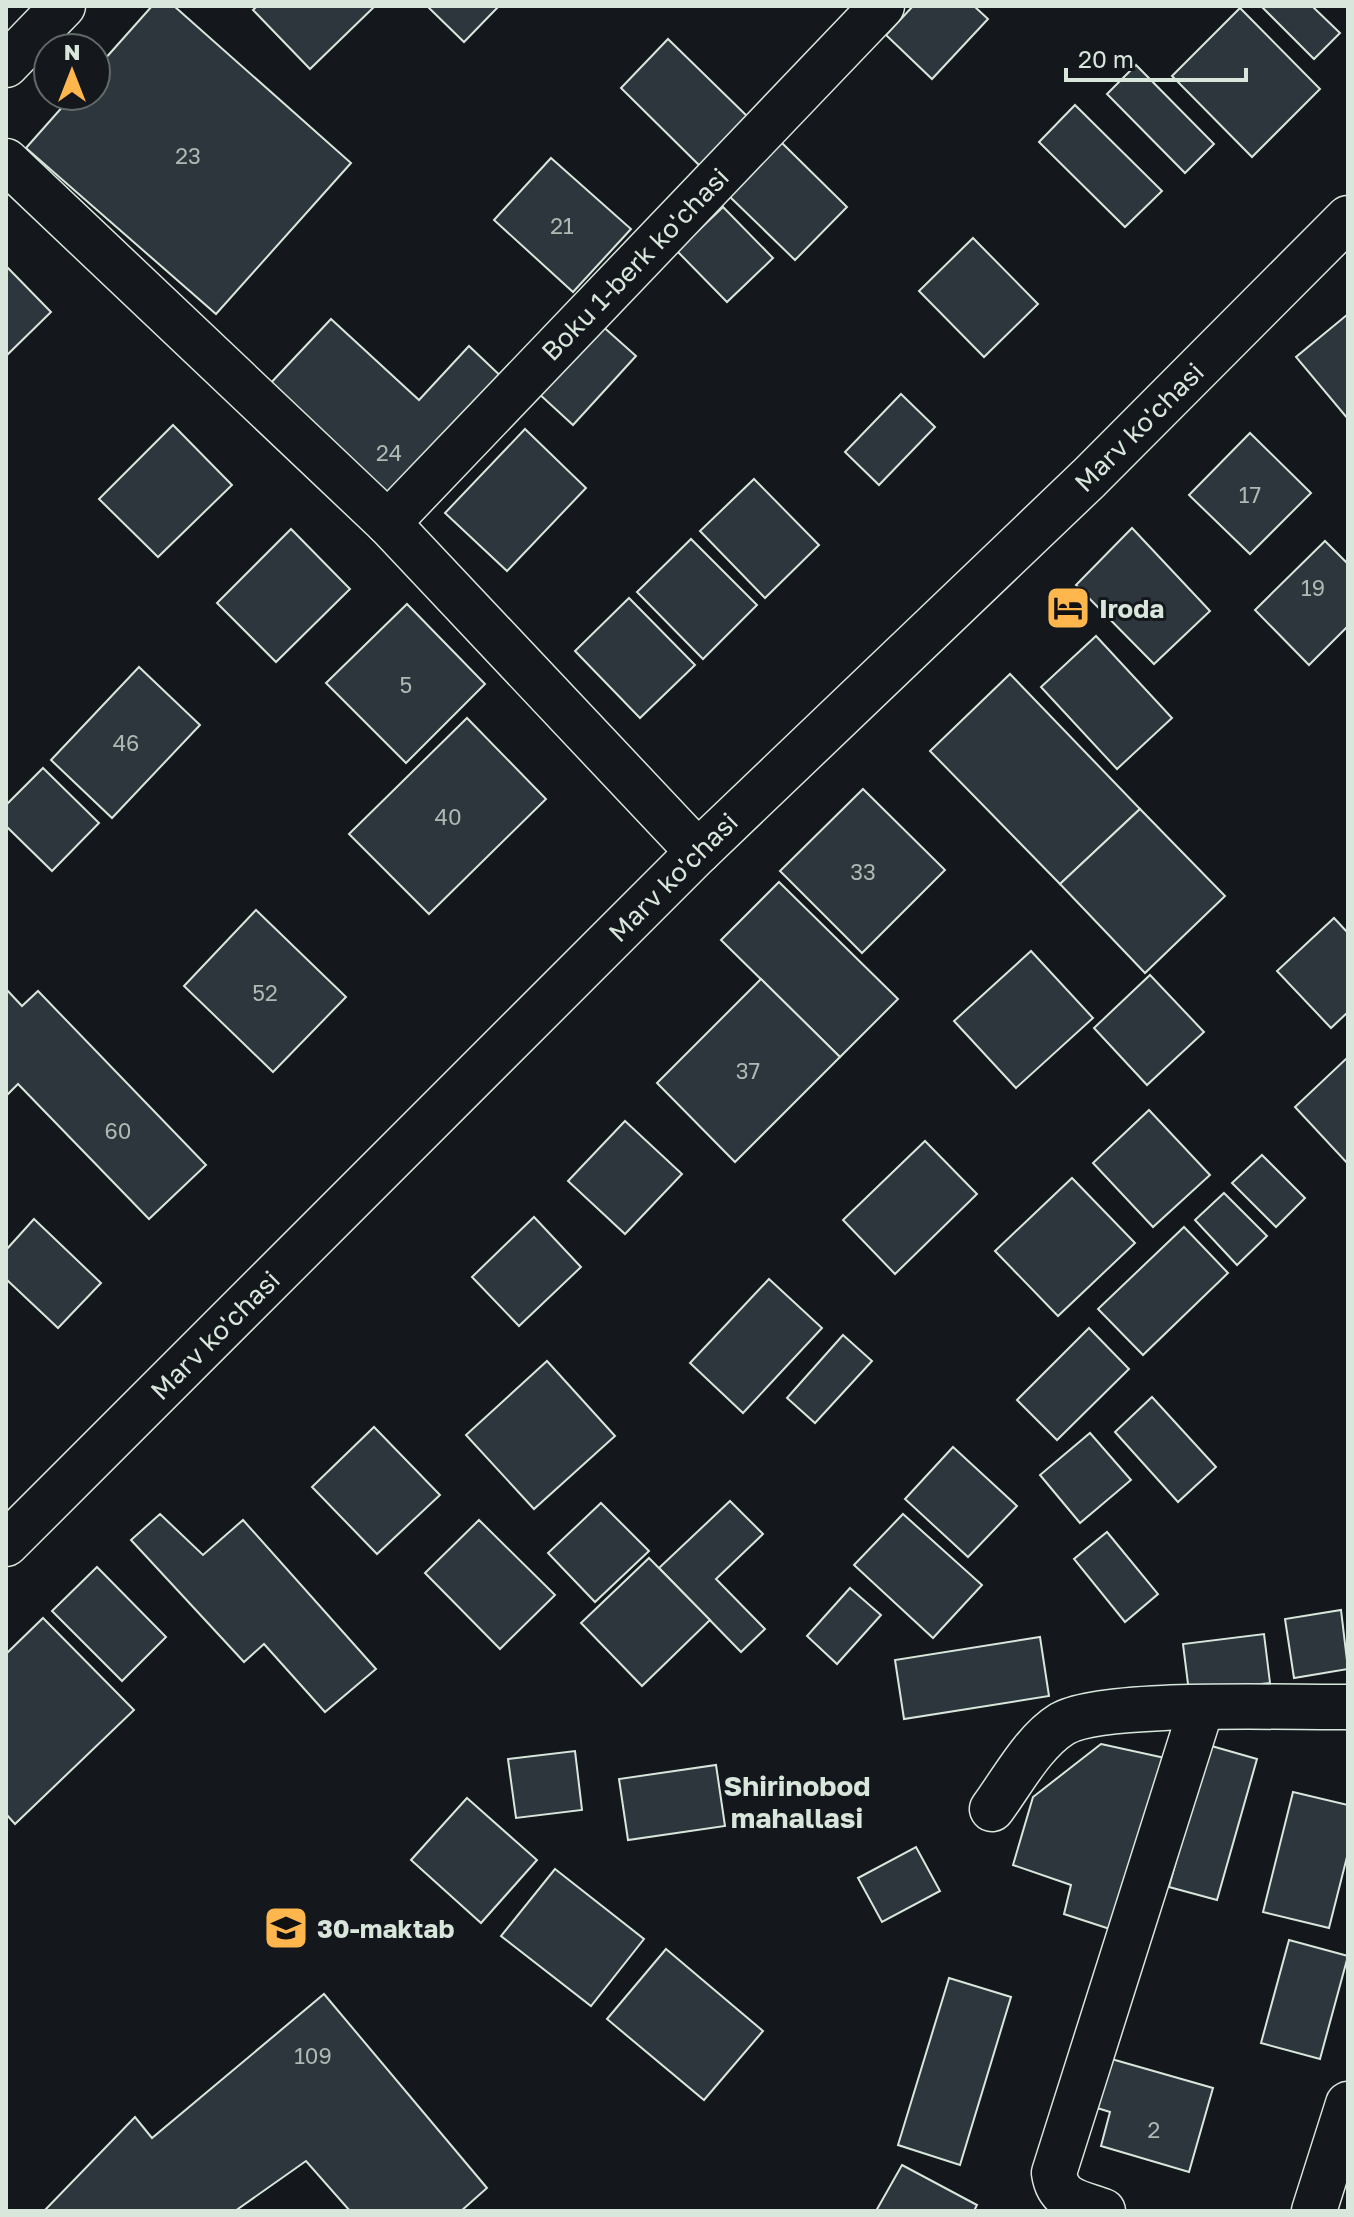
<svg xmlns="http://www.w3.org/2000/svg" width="1354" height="2217" font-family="'Golos Text',sans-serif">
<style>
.building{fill:#2c363c;stroke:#d8e6dc;stroke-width:2}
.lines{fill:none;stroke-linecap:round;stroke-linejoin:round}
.street-casing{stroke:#d8e6dc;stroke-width:47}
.street{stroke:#14181c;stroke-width:44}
.labels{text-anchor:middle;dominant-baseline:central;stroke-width:6;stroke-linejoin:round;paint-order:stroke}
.number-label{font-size:22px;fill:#adbab4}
.street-label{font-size:26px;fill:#d8e6dc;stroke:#14181c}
.poi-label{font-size:26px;font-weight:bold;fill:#d8e6dc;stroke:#14181c;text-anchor:start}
.neighbourhood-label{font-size:28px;font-weight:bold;fill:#d8e6dc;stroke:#14181c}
</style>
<rect width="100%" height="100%" fill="#14181c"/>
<g class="building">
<path d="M152,6H174L351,163L216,314L26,148L72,96H96V69Z"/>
<path d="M257,6H375L310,69L253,10Z"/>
<path d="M427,6H499L464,42Z"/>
<path d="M913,6H974L988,19L932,79L886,35Z"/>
<path d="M1261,6H1312L1340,33L1314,59Z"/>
<path d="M1240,8L1320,89L1252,157L1172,76Z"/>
<path d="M668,39L749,118L701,167L621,88Z"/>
<path d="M1136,65L1214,144L1185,173L1107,94Z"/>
<path d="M1075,105L1162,191L1125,227L1039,142Z"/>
<path d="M782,143L847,207L795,260L729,196Z"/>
<path d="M551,158L631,229L573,292L494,220Z"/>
<path d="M723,207L773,258L727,302L677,251Z"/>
<path d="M973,238L1038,304L984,357L919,291Z"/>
<path d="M6,266L51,312L6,356Z"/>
<path d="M1348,314V419L1296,357Z"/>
<path d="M331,319L419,400L469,346L507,382L393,504L267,387Z"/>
<path d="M599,323L636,356L573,425L537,392Z"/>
<path d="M901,394L935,427L879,485L845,452Z"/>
<path d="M173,425L232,485L158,557L99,499Z"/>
<path d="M525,429L586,488L507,571L445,513Z"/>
<path d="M1250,433L1311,493L1250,554L1189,495Z"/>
<path d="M754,479L819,545L765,598L700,531Z"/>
<path d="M1132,528L1210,611L1154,664L1076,585Z"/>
<path d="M291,529L350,589L276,662L217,603Z"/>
<path d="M691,539L757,605L703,659L637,592Z"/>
<path d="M1325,541L1348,564V626L1309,665L1255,610Z"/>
<path d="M629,598L695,665L640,718L575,651Z"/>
<path d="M407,604L485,684L406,763L326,683Z"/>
<path d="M1096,636L1172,718L1117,769L1041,687Z"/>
<path d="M139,667L200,725L112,818L51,760Z"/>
<path d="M1010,674L1140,809L1060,884L930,751Z"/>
<path d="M467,718L546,799L429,914L349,834Z"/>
<path d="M43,768L99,823L52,871L6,826V805Z"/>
<path d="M863,789L945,870L862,953L780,871Z"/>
<path d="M1140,809L1225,896L1145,973L1060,884Z"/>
<path d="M779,882L898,999L840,1057L721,940Z"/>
<path d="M256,910L346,997L273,1072L184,986Z"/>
<path d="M1334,918L1348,933V1012L1331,1028L1277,971Z"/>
<path d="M1031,951L1093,1018L1016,1088L954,1021Z"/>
<path d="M1150,975L1204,1032L1147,1085L1094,1028Z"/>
<path d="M761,979L840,1057L735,1162L657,1083Z"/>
<path d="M6,989L22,1006L38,991L206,1165L149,1219L18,1084L6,1096Z"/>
<path d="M1348,1057V1164L1295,1107Z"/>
<path d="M1149,1110L1210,1175L1153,1227L1093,1163Z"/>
<path d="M625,1121L682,1174L625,1234L568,1181Z"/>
<path d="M925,1141L977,1194L895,1274L843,1220Z"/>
<path d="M1262,1155L1305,1198L1276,1227L1232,1183Z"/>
<path d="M1072,1178L1135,1243L1058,1316L995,1251Z"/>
<path d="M1224,1193L1267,1236L1237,1265L1195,1220Z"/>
<path d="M534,1217L581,1267L519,1326L472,1277Z"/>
<path d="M34,1219L101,1283L58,1328L6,1279V1250Z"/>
<path d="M1184,1227L1228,1273L1143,1355L1098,1309Z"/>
<path d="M769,1279L822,1328L743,1413L690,1363Z"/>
<path d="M1089,1328L1129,1369L1057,1440L1017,1400Z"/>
<path d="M843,1335L872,1361L815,1423L787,1398Z"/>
<path d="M547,1361L615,1436L534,1509L466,1435Z"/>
<path d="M1152,1397L1216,1467L1178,1502L1115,1432Z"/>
<path d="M374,1427L440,1495L377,1554L312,1487Z"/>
<path d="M1090,1433L1131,1480L1080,1523L1040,1475Z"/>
<path d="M953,1447L1017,1506L968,1557L905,1499Z"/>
<path d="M730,1501L763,1534L716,1579L765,1629L741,1652L659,1568Z"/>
<path d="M601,1503L649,1551L595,1602L548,1553Z"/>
<path d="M160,1514L203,1555L243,1520L376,1669L325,1712L264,1644L244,1662L131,1540Z"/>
<path d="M903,1514L982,1585L933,1638L854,1565Z"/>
<path d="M479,1520L555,1595L500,1649L425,1573Z"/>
<path d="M1107,1532L1158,1594L1125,1622L1074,1559Z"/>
<path d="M649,1558L710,1620L642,1686L581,1623Z"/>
<path d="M97,1567L166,1637L122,1681L52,1611Z"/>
<path d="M850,1588L881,1615L837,1664L807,1636Z"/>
<path d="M1341,1610L1348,1669L1294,1678L1285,1619Z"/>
<path d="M43,1618L134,1710L15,1824L6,1814V1654Z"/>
<path d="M1264,1634L1270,1683L1189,1692L1183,1644Z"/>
<path d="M1040,1637L1049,1696L904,1719L895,1660Z"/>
<path d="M1101,1744L1165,1758L1122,1933L1064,1914L1071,1885L1013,1865L1033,1797Z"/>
<path d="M1208,1745L1257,1759L1217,1900L1169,1887Z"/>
<path d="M575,1751L582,1810L516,1818L508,1759Z"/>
<path d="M716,1765L725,1826L628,1840L619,1779Z"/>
<path d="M1293,1792L1348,1805V1853L1329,1928L1263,1912Z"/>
<path d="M467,1798L537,1860L481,1923L411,1860Z"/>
<path d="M916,1847L940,1891L882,1922L858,1878Z"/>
<path d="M555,1869L644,1939L591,2006L501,1936Z"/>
<path d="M1289,1940L1348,1956L1320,2059L1261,2043Z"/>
<path d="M666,1949L763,2031L704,2100L607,2019Z"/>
<path d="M949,1978L1011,1997L960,2165L898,2145Z"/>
<path d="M324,1994L487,2188L461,2211H350L306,2161L235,2211H44L135,2117L152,2138Z"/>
<path d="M1108,2058L1213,2088L1189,2172L1101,2146L1110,2112L1094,2107Z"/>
<path d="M902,2165L977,2205L974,2211H876Z"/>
</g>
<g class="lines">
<g class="street-casing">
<g id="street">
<path d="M6,65L63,6"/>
<path d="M6,161L388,523L698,852"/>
<path d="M388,523L882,6"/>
<path d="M6,1544L698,852L1089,478L1348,218"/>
<path d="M992,1809C1012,1782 1033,1742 1062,1724C1101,1700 1292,1708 1348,1707"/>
<path d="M1103,2211C1078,2202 1058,2201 1054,2173L1201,1709"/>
<path d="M1314,2211L1348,2104"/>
</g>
</g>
<use href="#street" class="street"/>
</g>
<defs>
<g id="hotel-square" transform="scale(2.3)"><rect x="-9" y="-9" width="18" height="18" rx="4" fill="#ffb74d" stroke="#14181c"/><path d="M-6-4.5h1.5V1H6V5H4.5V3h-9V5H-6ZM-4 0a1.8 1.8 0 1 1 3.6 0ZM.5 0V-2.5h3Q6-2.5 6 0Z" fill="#111"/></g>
<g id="school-square" transform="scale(2.3)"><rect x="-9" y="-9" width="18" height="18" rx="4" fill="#ffb74d" stroke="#14181c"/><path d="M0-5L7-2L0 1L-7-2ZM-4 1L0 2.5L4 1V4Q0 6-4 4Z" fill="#111"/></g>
</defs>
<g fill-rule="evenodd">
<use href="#hotel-square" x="1068" y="608"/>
<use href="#school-square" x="286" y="1928"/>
</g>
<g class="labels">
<g class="number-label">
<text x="188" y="155">23</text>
<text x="562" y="225">21</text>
<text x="389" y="452">24</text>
<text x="1250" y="494">17</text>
<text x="1313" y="587">19</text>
<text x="406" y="684">5</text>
<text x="126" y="742">46</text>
<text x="448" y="816">40</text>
<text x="863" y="871">33</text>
<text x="265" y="992">52</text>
<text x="748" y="1070">37</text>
<text x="118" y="1130">60</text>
<text x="313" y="2055">109</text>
<text x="1154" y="2129">2</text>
</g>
<g class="street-label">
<text transform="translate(635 264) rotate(-46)">Boku 1-berk ko'chasi</text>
<text transform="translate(1139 427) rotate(-45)">Marv ko'chasi</text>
<text transform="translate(673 877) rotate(-45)">Marv ko'chasi</text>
<text transform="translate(215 1335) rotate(-45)">Marv ko'chasi</text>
</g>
<g class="poi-label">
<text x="1099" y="608">Iroda</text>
<text x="317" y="1928">30-maktab</text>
</g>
<g class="neighbourhood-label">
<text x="797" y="1785">Shirinobod<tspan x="797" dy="32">mahallasi</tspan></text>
</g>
</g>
<rect width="1354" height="2217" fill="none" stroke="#d8e6dc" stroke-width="16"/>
<g transform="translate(72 72)"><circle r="38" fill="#14181c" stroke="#626a69" stroke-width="2"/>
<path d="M0-6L14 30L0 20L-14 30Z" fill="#ffb74d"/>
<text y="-12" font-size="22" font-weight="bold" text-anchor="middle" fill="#d8e6dc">N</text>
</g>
<path d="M1066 68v12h180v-12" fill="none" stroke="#d8e6dc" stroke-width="4"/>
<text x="1078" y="68" font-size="24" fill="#d8e6dc" stroke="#14181c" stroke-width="6" paint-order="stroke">20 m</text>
</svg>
